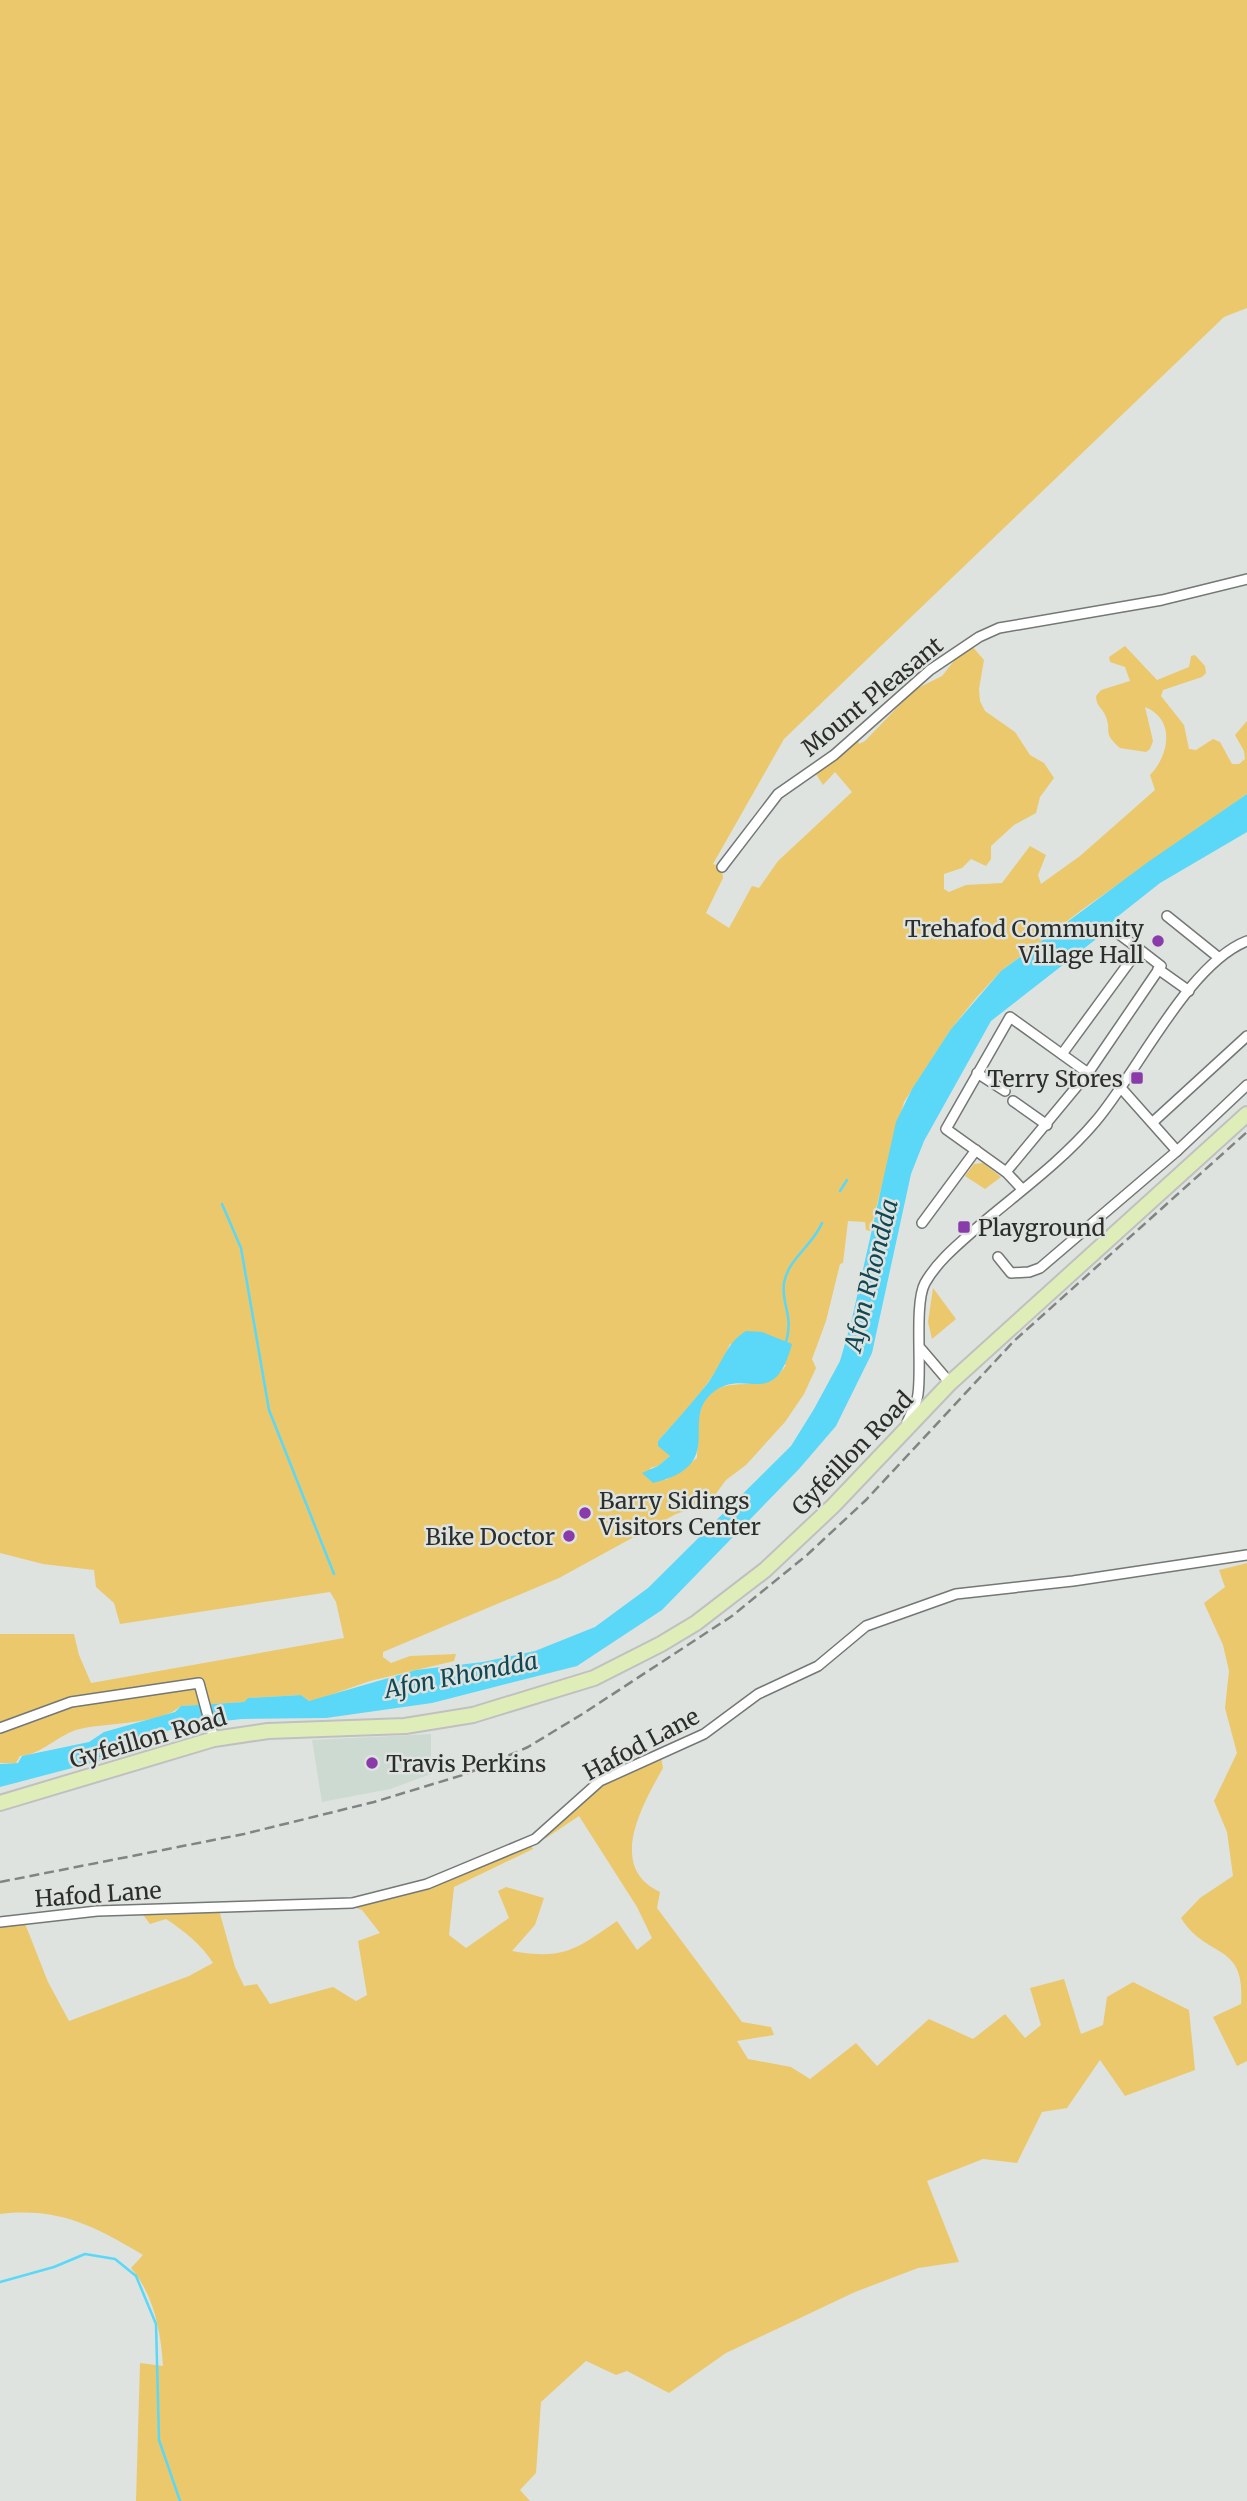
<svg xmlns="http://www.w3.org/2000/svg" width="1247" height="2501" font-family="Merriweather,serif">
<style>
.built{fill:#cddad1}
.green{fill:#ebc86c;fill-rule:evenodd}
.water{fill:#5bd7f8}
.lines{fill:none;stroke-linecap:round;stroke-linejoin:round}
.stream{stroke:#5bd7f8;stroke-width:2.5}
.minor-casing{stroke:#737874;stroke-width:12}
.primary-casing{stroke:#c0c0c0;stroke-width:18}
.minor{stroke:#fff;stroke-width:9}
.primary{stroke:#dfeeb9;stroke-width:14}
.rail{stroke:#818582;stroke-width:2.5;stroke-dasharray:10 5;stroke-linecap:butt}
.poi-dot{fill:#8a3baa;stroke:#dee3df;stroke-width:2.5}
.labels{text-anchor:middle;dominant-baseline:central;stroke-width:5;stroke-linejoin:round;paint-order:stroke}
.street-label{font-size:23px;fill:#2c2e2c;stroke:#dee3df}
.poi-label{font-size:23px;fill:#2c2e2c;stroke:#dee3df;text-anchor:end}
.water-label{font-size:24px;font-style:italic;fill:#104755;stroke:#dee3df}
</style>
<rect width="100%" height="100%" fill="#dee3df"/>
<path class="built" d="M431,1734V1774L390,1789L322,1802L312,1740Z"/>
<g class="green">
<path d="M0,0H1247V308L1224,317L784,739L713,864L722,867L723,878L706,913L729,928L752,886L759,888L778,861L852,792L835,772L823,785L814,771L857,734L859,744L865,741L914,690L942,676L961,652L971,645L984,660L979,689L980,701L985,711L1015,732L1030,755L1044,763L1054,778L1040,797L1036,813L1014,825L991,846V859L986,866L971,859L962,868L944,874V889L949,892L966,885L1002,883L1030,846L1046,855L1038,875L1041,884L1080,856L1155,790L1150,775C1169,756 1176,719 1145,707L1153,741L1150,749L1146,752L1120,748C1102,732 1112,733 1106,717C1103,708 1096,707 1096,696L1101,690L1130,681L1125,667L1110,662L1109,657L1125,646L1157,680L1189,667L1191,656L1195,655L1205,666L1206,673L1202,677L1163,690L1161,696L1184,725L1189,749L1196,750L1213,739L1220,742L1232,764H1239L1245,759L1244,751L1235,735L1247,721V794L1083,909L1001,971L977,997L951,1029L904,1102L870,1231L866,1230L865,1222L848,1221L843,1263L840,1264L826,1321L812,1359L816,1368L804,1394L785,1422L746,1465L726,1480L709,1503L676,1514L559,1578L383,1652V1657L391,1663L410,1656L456,1654L454,1661L370,1681L316,1700L309,1701L301,1695L249,1698L244,1702L181,1706C160,1725 108,1722 80,1729C58,1734 42,1755 20,1756L16,1763H0V1634H74L79,1655L91,1683L344,1638L336,1602L330,1592L120,1624L114,1603L96,1587L94,1570L43,1564L0,1553ZM730,1344L786,1365C763,1401 722,1367 703,1404C696,1418 698,1443 697,1458L666,1480L650,1468L658,1466L670,1456L658,1441C685,1411 714,1382 730,1344Z"/>
<path d="M983,1163L1001,1177L985,1189L965,1176L974,1164Z"/>
<path d="M933,1288L956,1319L932,1339L928,1322Z"/>
<path d="M1247,1563V2061L1237,2066L1213,2017L1241,2004C1246,1941 1207,1960 1181,1918L1200,1898L1233,1876L1227,1832L1214,1801L1237,1753L1225,1708L1229,1671L1223,1645L1204,1603L1225,1587L1219,1570Z"/>
<path d="M661,1757L663,1768C643,1804 606,1867 660,1892L657,1908L742,2022L771,2027L774,2035L737,2041L748,2059L791,2067L810,2079L856,2043L877,2066L929,2019L973,2039L1005,2014L1025,2038L1041,2025L1030,1988L1064,1979L1081,2034L1103,2025L1107,1997L1133,1982L1189,2010L1195,2070L1125,2096L1100,2060L1067,2108L1042,2112L1017,2163L983,2159L927,2181L959,2262L918,2268L855,2292L726,2353L669,2393L627,2371L616,2375L586,2361L541,2402L536,2473L520,2490L530,2501H136L140,2363L163,2366C161,2332 154,2295 131,2268L143,2255C94,2226 59,2207 0,2214V1925L24,1921L48,1982L69,2021L189,1976L213,1963C203,1946 183,1930 166,1919L150,1924L141,1912L219,1910L235,1967L244,1986L257,1984L270,2004L333,1987L356,2001L367,1995L358,1941L380,1933L362,1910L353,1907L530,1844L533,1849L454,1887L449,1935L466,1948L509,1918L498,1891L506,1887L544,1898L535,1925L512,1951C564,1960 575,1950 617,1921L637,1950L652,1938L637,1907L579,1816L546,1838L543,1834L610,1780Z"/>
</g>
<g class="water">
<path d="M1247,794V832L1160,883L1117,917L1100,936L991,1021L924,1141L911,1174L872,1353L836,1426L799,1469L662,1610L577,1666L432,1703L326,1718L242,1719L187,1725L140,1739L114,1757L0,1787V1764L18,1763L22,1756L89,1742L104,1732L175,1712L181,1706L244,1702L248,1698L301,1695L309,1701L416,1670L483,1662L535,1651L595,1627L648,1588L791,1446L814,1409L840,1361L851,1323L896,1122L912,1089L951,1029L1001,971L1148,862Z"/>
<path d="M746,1331L762,1332L792,1344C773,1414 745,1364 711,1394C680,1422 728,1465 653,1483L642,1473L658,1466L670,1456L658,1446V1441C675,1422 692,1403 708,1383C721,1365 727,1342 746,1331Z"/>
</g>
<g class="lines">
<g class="stream">
<path d="M840,1191L847,1180"/>
<path d="M222,1204L241,1248L269,1410L334,1574"/>
<path d="M786,1342C794,1316 781,1304 784,1283C788,1259 813,1245 822,1223"/>
<path d="M0,2282L54,2267L85,2254L115,2259L136,2276L156,2324L159,2440L180,2501"/>
</g>
<g class="minor-casing">
<g id="minor">
<path d="M722,867L778,794L834,755L930,670L979,637L999,628L1162,600L1247,579"/>
<path d="M1167,916L1218,957"/>
<path d="M1120,935L1139,949"/>
<path d="M1158,969L1189,991"/>
<path d="M977,1073L1005,1091"/>
<path d="M1121,1088L1177,1151"/>
<path d="M1013,1101L1047,1125"/>
<path d="M1153,1122L1247,1036"/>
<path d="M1006,1172L1088,1073L1161,966L1139,949L1062,1054"/>
<path d="M1022,1189L1006,1172L946,1129L1010,1017L1088,1073"/>
<path d="M922,1223L976,1150"/>
<path d="M998,1257L1011,1273L1029,1272L1040,1268L1177,1151L1247,1085"/>
<path d="M921,1349L950,1383"/>
<path d="M907,1423C910,1414 917,1404 918,1394C922,1366 914,1303 925,1283C938,1260 961,1242 980,1225C1019,1192 1062,1161 1095,1122C1138,1072 1188,964 1247,941"/>
<path d="M0,1728L71,1702L199,1683L214,1739"/>
<path d="M0,1922L97,1911L352,1903L427,1884L535,1839L600,1781L704,1734L758,1694L818,1666L866,1626L956,1594L1073,1581L1247,1555"/>
</g>
</g>
<g class="primary-casing">
<path id="primary" d="M0,1803L214,1739L268,1731L405,1726L473,1715L594,1678L661,1644L696,1623L765,1570L833,1506L950,1383L1247,1114"/>
</g>
<use href="#minor" class="minor"/>
<use href="#primary" class="primary"/>
<path class="rail" d="M0,1882L244,1834L374,1802L466,1774L528,1747L584,1713L732,1616L807,1555L866,1500L1014,1341L1247,1132"/>
</g>
<g class="poi-dot">
<circle cx="1158" cy="941" r="7"/>
<rect x="1130" y="1071" width="14" height="14" rx="3.5"/>
<rect x="957" y="1220" width="14" height="14" rx="3.5"/>
<circle cx="585" cy="1513" r="7"/>
<circle cx="569" cy="1536" r="7"/>
<circle cx="372" cy="1763" r="7"/>
</g>
<g class="labels">
<g class="street-label">
<text transform="translate(872 696) rotate(-39)">Mount Pleasant</text>
<text transform="translate(852 1453) rotate(-46)">Gyfeillon Road</text>
<text transform="translate(148 1738) rotate(-16)">Gyfeillon Road</text>
<text transform="translate(641 1744) rotate(-28)">Hafod Lane</text>
<text transform="translate(98 1894) rotate(-4)">Hafod Lane</text>
</g>
<g class="poi-label">
<text x="1144" y="928">Trehafod Community<tspan x="1144" dy="26">Village Hall</tspan></text>
<text x="1123" y="1078">Terry Stores</text>
<text x="978" y="1227" text-anchor="start">Playground</text>
<text x="599" y="1500" text-anchor="start">Barry Sidings<tspan x="599" dy="26">Visitors Center</tspan></text>
<text x="555" y="1536">Bike Doctor</text>
<text x="386" y="1763" text-anchor="start">Travis Perkins</text>
</g>
<g class="water-label">
<text transform="translate(871 1275) rotate(-76)">Afon Rhondda</text>
<text transform="translate(461 1675) rotate(-11)">Afon Rhondda</text>
</g>
</g>
</svg>
